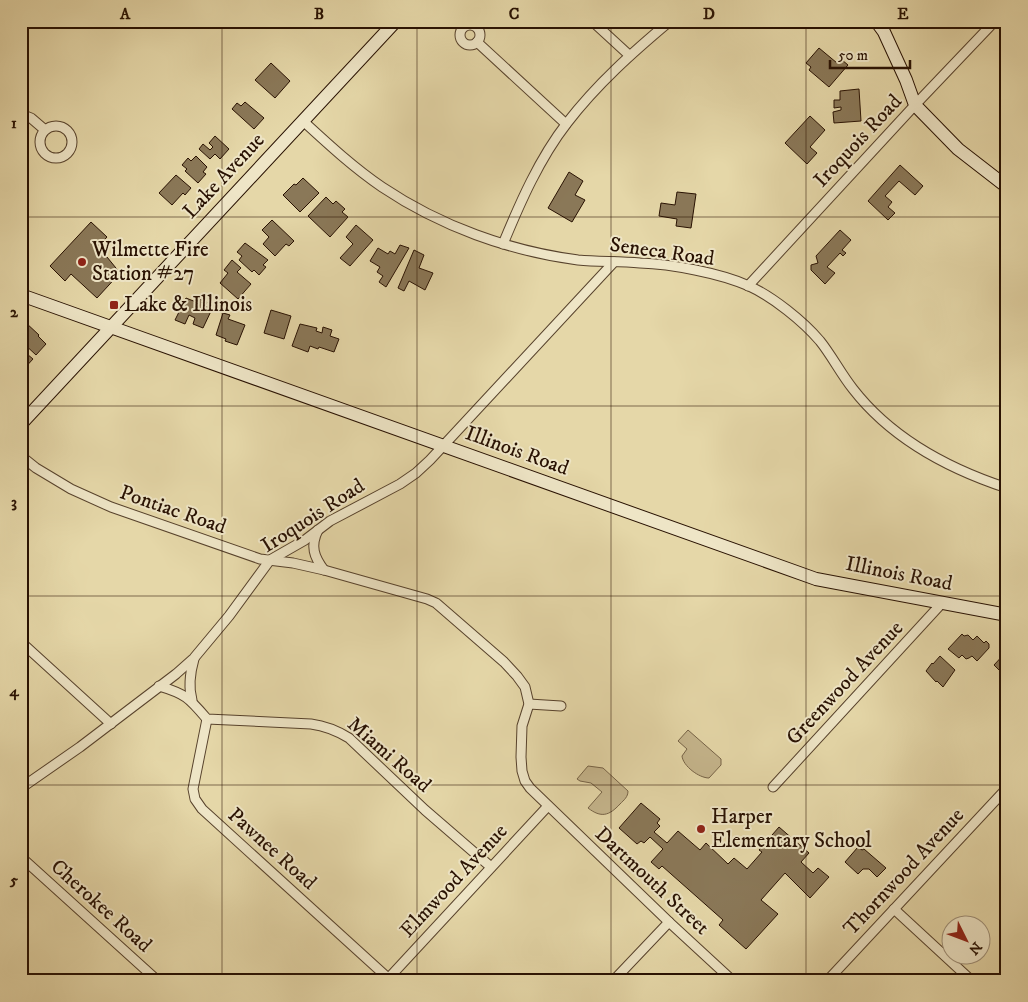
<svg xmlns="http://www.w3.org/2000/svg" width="1028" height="1002" font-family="'IM FELL DW Pica',serif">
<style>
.green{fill:#c5b58c;stroke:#766347}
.building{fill:#8a7858;stroke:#281102}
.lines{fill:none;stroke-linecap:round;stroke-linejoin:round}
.street-casing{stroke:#57422c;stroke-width:11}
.secondary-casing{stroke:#281102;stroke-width:14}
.street{stroke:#eee5c6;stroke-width:9}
.secondary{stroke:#eee5c6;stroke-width:12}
.grid{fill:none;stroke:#281102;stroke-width:1;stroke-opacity:0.55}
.poi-dot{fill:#8f2418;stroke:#eee5c6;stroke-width:2}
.labels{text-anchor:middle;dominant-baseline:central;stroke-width:4;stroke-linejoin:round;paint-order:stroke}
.street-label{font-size:21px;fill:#281102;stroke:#eee5c6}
.poi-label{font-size:21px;fill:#281102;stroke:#eee5c6;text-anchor:start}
.neatline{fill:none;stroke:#281102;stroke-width:2}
.grid-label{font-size:16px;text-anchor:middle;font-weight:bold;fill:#281102}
</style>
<rect width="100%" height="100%" fill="#e5d7a8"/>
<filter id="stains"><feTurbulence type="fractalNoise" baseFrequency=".004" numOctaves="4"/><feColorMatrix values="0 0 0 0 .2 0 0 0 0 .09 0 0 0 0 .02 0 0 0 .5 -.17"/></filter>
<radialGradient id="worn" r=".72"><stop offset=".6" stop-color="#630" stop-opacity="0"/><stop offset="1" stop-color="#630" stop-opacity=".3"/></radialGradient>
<g class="green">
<path d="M688,730L721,759V765L709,778C699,778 683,766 682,756L687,749L678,741Z"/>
<path d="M588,766L603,768L628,791C628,797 624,800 620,804C609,816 601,818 588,808L602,792L591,783L580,781L577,779Z"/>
</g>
<g class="building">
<path d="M819,48L837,63L842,60L848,65L829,87L809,70L811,67L806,63Z"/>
<path d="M271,63L290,81L275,98L255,80Z"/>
<path d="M859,89L861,121L834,123L833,112L841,110V107L834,108V100H840V91Z"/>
<path d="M245,102L264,118L254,129L232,109L237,103L241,106Z"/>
<path d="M810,116L825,130L810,147L817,153L807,164L785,143Z"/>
<path d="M215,136L229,149L220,159L215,154L210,159L199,149L203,144L210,150L213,147L209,143Z"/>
<path d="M196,156L207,167L203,172L206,174L198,183L185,171L187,169L182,165L188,158L191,161Z"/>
<path d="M900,165L923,186L915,195L899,181L885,196L892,202L888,207L895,213L888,220L868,201Z"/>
<path d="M569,172L583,181L575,195L585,200L572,222L548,208Z"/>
<path d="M176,175L191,188L185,195L183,193L172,205L159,193Z"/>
<path d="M303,178L319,193L300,212L283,195L294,184L296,185Z"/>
<path d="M677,192L696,194L691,228L676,226L677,219L659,216L661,203L675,205Z"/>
<path d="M326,197L333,204L336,201L345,209L342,212L348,217L330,237L308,216Z"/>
<path d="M272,220L294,241L289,246L286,244L275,256L263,244L269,237L262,230Z"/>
<path d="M91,222L107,237L95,250L107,257L120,273L97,298L71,274L65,281L50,266Z"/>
<path d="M356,225L373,240L350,266L340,258L353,244L346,237Z"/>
<path d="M840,230L851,240L842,250L846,253L843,256L840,253L827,267L835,273L825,284L811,270V265L818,263L816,256Z"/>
<path d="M245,243L268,260L263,265L266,267L259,275L254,270L252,272L239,260L242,256L237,252Z"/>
<path d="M400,245L409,248L386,287L379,282L383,276L377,272L380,267L370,261L378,248L388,254L390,251L395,254Z"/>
<path d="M414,250L424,255L419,268L433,273L425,290L409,281L404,291L398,288Z"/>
<path d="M232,260L241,268L237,272L251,284L238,299L220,283L228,273L224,270Z"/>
<path d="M186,298L196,302L198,298L207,302L205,306L212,309L203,328L193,324L195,318L189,315L185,324L175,320Z"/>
<path d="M271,310L291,316L284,339L264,333Z"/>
<path d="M223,313L230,315L228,319L245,325L237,345L225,341L226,339L216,335Z"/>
<path d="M25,322L39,335L38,336L46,344L36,355L21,341V326Z"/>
<path d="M300,324L317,328L316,331L322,333L323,327L332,330L330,336L339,339L334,352L319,347L318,349L310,346L308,352L292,346Z"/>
<path d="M21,349L33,359L21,372Z"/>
<path d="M962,634L964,636L968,635L973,640L977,636L984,643L986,641L989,644V648L977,661L972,656L969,658L966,659L962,655L959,658L948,649Z"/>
<path d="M1007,651V670L1003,666L999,670L994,665Z"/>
<path d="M940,656L955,670L943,687L937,681L936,682L926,671L932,663L933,664Z"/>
<path d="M641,803L660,819L657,823L660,826L654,832L667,843L678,831L700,850L706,843L728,864L734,858L747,869L762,852L759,850L779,827L809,853L801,862L813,873L818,868L829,877L810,898L785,873L761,900L778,914L746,949L719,925L723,920L662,866L659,869L651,862L663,849L650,837L644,843L641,841L637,844L619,828Z"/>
<path d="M858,847L862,850L864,849L886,868L877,877L869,869H863L858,874L845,862Z"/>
</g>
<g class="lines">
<g class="street-casing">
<g id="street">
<path d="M137,21L143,23L149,21"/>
<path d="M592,21L629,55"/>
<circle cx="470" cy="35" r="10"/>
<path d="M477,42L566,124"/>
<path d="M21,114L31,118L45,130"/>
<path d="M303,121C328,144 354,168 382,187C440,226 509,251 578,260C598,262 619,261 640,263C671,264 720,273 749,286C773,297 803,321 820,341C832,356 841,374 853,389C891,438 949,469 1007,488"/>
<circle cx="56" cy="142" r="16"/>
<path d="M503,244C520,203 539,159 567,123C597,84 633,52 670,21"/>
<path d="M748,286L915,105L995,21"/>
<path d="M21,456L36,468L71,489L111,507L260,559L293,563L324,570L427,599L436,603L504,662L517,676L525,687L529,704L522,726L521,757L522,771L525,781L530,788L669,922L733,981"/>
<path d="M318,530C310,546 314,557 324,570"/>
<path d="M21,642L111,724"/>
<path d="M159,686C186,694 189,698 207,719L311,724C326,726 336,730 349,738L425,810L491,867"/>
<path d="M192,700C188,686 190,673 194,659"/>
<path d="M529,704L561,706"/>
<path d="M207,719L193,789L195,799L202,809L388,978"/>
<path d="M773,787L942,603"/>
<path d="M21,788L80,747L176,674L194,658L229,616L270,560L305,540L330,521L400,484L416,473L430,460L614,262"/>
<path d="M21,857L158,981"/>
<path d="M894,909L972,981"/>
<path d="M386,981L548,806"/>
<path d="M613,981L669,922"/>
<path d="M827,981L1007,788"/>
</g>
</g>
<g class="secondary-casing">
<g id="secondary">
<path d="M876,21L884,32L906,80L915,105L958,149L1007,187"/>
<path d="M21,295L816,579L1007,615"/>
<path d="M21,424L396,21"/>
</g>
</g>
<use href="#street" class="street"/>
<use href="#secondary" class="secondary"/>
</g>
<path class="grid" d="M222,21V981M417,21V981M611,21V981M806,21V981M21,217H1007M21,406H1007M21,596H1007M21,785H1007"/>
<g class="poi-dot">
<circle cx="82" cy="262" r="5"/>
<rect x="109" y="300" width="10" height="10" rx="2.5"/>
<circle cx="701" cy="829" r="5"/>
</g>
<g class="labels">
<g class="street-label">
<text transform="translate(858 141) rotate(-47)">Iroquois Road</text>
<text transform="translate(224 176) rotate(-47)">Lake Avenue</text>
<text transform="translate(662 252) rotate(8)">Seneca Road</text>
<text transform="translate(517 451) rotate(20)">Illinois Road</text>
<text transform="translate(173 510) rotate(19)">Pontiac Road</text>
<text transform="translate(313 516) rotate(-33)">Iroquois Road</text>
<text transform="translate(899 574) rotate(11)">Illinois Road</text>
<text transform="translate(845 683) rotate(-47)">Greenwood Avenue</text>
<text transform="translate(389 755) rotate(41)">Miami Road</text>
<text transform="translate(272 849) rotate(42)">Pawnee Road</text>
<text transform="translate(904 872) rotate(-47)">Thornwood Avenue</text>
<text transform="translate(454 881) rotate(-47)">Elmwood Avenue</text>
<text transform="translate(652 881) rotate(43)">Dartmouth Street</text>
<text transform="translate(101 906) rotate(42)">Cherokee Road</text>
</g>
<g class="poi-label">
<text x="92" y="250">Wilmette Fire<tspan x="92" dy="24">Station #27</tspan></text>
<text x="124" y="305">Lake &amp; Illinois</text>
<text x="711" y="817">Harper<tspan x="711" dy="24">Elementary School</tspan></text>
</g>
</g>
<rect width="1028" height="1002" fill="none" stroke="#e5d7a8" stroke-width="55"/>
<g transform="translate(966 940) rotate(132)"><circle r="24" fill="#eee5c6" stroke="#9f9078"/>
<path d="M0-4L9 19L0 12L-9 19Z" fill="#8f2418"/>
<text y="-8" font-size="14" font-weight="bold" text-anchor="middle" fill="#281102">N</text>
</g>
<path d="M830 60v8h80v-8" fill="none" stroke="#281102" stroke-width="2.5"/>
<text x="838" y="60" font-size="15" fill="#281102" stroke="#eee5c6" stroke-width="4" paint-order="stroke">50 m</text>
<rect x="28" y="28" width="972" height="946" class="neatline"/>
<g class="grid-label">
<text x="125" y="19">A</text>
<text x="319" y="19">B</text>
<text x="514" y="19">C</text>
<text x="709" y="19">D</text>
<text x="903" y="19">E</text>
<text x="14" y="128">1</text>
<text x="14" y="317">2</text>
<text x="14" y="507">3</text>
<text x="14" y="696">4</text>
<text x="14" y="885">5</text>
</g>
<rect width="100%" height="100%" filter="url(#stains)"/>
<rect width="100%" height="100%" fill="url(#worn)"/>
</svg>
